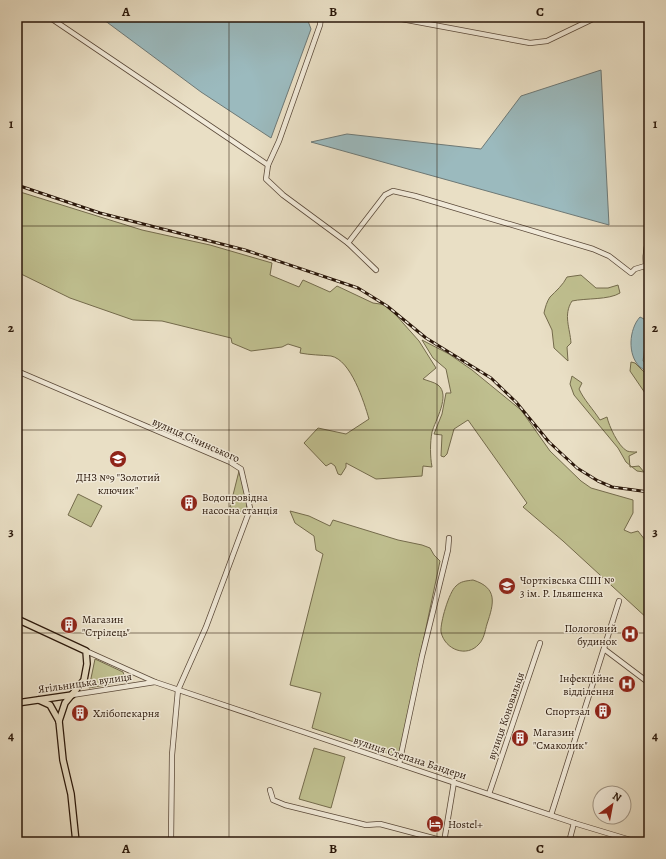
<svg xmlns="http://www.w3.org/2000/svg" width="666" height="859" font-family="Alegreya,serif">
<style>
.green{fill:#bfbf8f;stroke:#746b4c}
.water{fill:#9bbabe;stroke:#6e7976}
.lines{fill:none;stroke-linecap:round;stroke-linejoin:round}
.minor-casing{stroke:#5a4939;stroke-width:6}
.major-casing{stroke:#2a170a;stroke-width:8}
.minor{stroke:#f1ead9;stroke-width:4.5}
.major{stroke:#e9dfc5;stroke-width:5.5}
.rail-casing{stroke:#2a170a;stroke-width:3}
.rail{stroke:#f1ead9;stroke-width:1.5;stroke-dasharray:4.5;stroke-linecap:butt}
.grid{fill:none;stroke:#2a170a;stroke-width:1;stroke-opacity:0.55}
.labels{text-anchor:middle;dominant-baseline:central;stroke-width:3;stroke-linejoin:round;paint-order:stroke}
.street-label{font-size:11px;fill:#2a170a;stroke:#f1ead9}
.poi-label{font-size:11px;fill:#2a170a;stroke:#f1ead9;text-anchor:start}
.neatline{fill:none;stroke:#2a170a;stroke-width:1.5}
.grid-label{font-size:13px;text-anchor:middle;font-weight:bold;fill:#2a170a}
</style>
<rect width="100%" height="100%" fill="#e9dfc5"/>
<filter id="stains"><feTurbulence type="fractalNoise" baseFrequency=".005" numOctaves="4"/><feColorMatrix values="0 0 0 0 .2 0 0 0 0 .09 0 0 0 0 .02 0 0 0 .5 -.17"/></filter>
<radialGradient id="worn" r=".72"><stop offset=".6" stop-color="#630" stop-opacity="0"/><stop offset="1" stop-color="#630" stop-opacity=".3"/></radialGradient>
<g class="green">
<path d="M17,191L142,230L210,245L272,263L270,275L299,287L303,280L330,292L337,286L373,303L387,305L419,341L436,368L423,379C428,381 434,382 438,385C451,395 435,421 432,432C430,443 430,456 432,467L423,466L422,476L376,479L346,463V467L341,475L338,474L335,466L331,463L326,466L304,443L318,428L346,434L369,419C364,402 351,360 331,356C321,355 310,355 300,353L301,348L288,344L282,347L251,351L232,343L231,338L162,321L133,320L70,298L17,272Z"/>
<path d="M581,275L596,288H608L618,285L620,293C609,300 586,298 572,301C563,315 570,328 571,343L567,347L568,361L554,348L552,330L544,313C545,308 547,301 550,297C556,291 563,285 567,277Z"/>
<path d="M422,340L449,354L472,370L521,410L550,451L581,481L591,488L633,500V513L624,530L631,533L638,531L649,545V620L563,541L523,507L527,503L468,420L454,429L447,454L444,457L441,456L442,435L434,434L442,414L446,393H451L446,369L433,358Z"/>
<path d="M631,362L635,363L649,377V395L645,393L630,371Z"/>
<path d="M572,376L582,383L579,389C584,400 593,409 600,420L607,417C609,426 618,446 627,451C630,452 634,452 637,452L629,456L630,467L639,466L644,472L637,471L626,462L618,448L574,395L570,384Z"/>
<path d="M239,471L247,500L246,515L230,507Z"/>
<path d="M78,494L102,506L91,527L68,515Z"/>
<path d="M290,511L309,516L330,526L333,520L398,540L422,545L430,548L434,555L440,561L399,757L312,728L321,693L290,685L323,554L316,550L314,536L295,523Z"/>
<path d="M473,580C498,588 494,603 487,624C485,631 484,639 479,644C467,658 445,650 441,632C440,623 449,592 456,586C461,581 466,581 473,580Z"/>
<path d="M95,659L123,672L124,675L121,682L89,688Z"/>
<path d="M314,748L345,757L331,808L299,799Z"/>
</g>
<g class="water">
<path d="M100,17H287L308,21L311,29L271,138L201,92Z"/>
<path d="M601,70L609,225L311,142L347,134L481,149L521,96Z"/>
<path d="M640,317L646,320L648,326L643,361L649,365V375C646,371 644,370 640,367C627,355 629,329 640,317Z"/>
</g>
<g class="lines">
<g class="minor-casing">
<g id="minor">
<path d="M49,17L268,165"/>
<path d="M321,17L320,25L279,141L268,165L266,179L283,195L348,243"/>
<path d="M391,17L530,43L547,41L597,17"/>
<path d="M649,239C644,253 645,265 649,280"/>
<path d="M376,270L348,243L385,195L393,191L415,196L593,249L609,256L631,273L635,269L645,266"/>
<path d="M17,371L230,462L241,469L250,508L249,512L206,627L178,690L172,755L171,842"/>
<path d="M604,649L649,683"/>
<path d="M86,651L155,682L574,823L637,842"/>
<path d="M72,695L155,682"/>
<path d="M399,764L422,656L448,550L449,538"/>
<path d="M270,790L273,800L285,805L366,825L380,824L444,841"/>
<path d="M489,794L540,643"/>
<path d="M551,815L619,601"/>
<path d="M444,842L454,782"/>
<path d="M569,842L574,823"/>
</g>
</g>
<g class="major-casing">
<g id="major">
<path d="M17,619L86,651L87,664L84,680L65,703L59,721"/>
<path d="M39,700L50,705L59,721L63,760L71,794L76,842"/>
<path d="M17,703L72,695"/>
</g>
</g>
<use href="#minor" class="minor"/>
<use href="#major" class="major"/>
<g class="rail-casing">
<path id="rail" d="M17,185L100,213L245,250L358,288L387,306L426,338L491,378L516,402L549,442L577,468L598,481L612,487L649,492"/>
</g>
<use href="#rail" class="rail"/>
</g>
<path class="grid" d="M229,17V842M437,17V842M17,226H649M17,430H649M17,633H649"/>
<defs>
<g id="school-disc" transform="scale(0.9)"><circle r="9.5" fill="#8f2418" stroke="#f1ead9"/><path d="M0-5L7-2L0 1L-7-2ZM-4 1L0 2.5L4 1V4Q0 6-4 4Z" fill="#fff"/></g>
<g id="building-disc" transform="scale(0.9)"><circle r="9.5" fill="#8f2418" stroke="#f1ead9"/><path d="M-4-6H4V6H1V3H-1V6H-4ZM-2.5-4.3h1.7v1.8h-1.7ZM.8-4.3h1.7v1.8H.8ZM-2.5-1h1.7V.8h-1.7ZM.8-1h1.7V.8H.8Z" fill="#fff"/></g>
<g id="hospital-disc" transform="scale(0.9)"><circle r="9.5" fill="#8f2418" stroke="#f1ead9"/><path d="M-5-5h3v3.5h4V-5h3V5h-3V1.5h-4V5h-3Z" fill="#fff"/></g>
<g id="hotel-disc" transform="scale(0.9)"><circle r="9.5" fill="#8f2418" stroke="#f1ead9"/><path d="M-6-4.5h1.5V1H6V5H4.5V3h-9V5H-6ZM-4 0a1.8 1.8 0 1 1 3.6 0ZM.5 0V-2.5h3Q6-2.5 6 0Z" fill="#fff"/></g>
</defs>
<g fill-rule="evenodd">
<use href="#school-disc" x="118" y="459"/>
<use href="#building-disc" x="189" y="503"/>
<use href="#school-disc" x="507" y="586"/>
<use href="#building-disc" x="69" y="625"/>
<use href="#hospital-disc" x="630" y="634"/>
<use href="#hospital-disc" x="627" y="684"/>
<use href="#building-disc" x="603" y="711"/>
<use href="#building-disc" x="80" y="713"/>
<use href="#building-disc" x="520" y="738"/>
<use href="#hotel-disc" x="435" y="824"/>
</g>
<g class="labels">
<g class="street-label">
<text transform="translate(196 440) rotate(24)">вулиця Січинського</text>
<text transform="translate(85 683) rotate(-8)">Ягільницька вулиця</text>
<text transform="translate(506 716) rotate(-71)">вулиця Коновальця</text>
<text transform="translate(410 758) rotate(18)">вулиця Степана Бандери</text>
</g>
<g class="poi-label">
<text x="118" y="477" text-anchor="middle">ДНЗ №9 "Золотий<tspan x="118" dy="13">ключик"</tspan></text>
<text x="202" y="497">Водопровідна<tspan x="202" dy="13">насосна станція</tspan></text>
<text x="520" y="580">Чортківська СШІ №<tspan x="520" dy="13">3 ім. Р. Ільяшенка</tspan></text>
<text x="82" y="619">Магазин<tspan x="82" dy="13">"Стрілець"</tspan></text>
<text x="617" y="628" text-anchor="end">Пологовий<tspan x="617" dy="13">будинок</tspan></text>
<text x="614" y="678" text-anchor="end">Інфекційне<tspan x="614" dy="13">відділення</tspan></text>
<text x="590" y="711" text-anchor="end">Спортзал</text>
<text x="93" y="713">Хлібопекарня</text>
<text x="533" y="732">Магазин<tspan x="533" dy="13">"Смаколик"</tspan></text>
<text x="448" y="824">Hostel+</text>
</g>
</g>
<rect width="666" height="859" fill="none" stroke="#e9dfc5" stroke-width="44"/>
<g transform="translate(612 805) rotate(32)"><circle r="19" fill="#f1ead9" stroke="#a19686"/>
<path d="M0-3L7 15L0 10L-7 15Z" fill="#8f2418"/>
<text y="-6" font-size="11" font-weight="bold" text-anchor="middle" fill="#2a170a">N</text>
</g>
<rect x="22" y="22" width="622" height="815" class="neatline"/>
<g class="grid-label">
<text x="126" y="16">A</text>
<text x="333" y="16">B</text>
<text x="540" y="16">C</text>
<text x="11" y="128">1</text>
<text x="655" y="128">1</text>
<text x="11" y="332">2</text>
<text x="655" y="332">2</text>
<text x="11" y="536">3</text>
<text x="655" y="536">3</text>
<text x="11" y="740">4</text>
<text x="655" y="740">4</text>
<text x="126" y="853">A</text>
<text x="333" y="853">B</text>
<text x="540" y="853">C</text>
</g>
<rect width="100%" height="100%" filter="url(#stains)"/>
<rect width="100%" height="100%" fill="url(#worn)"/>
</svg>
